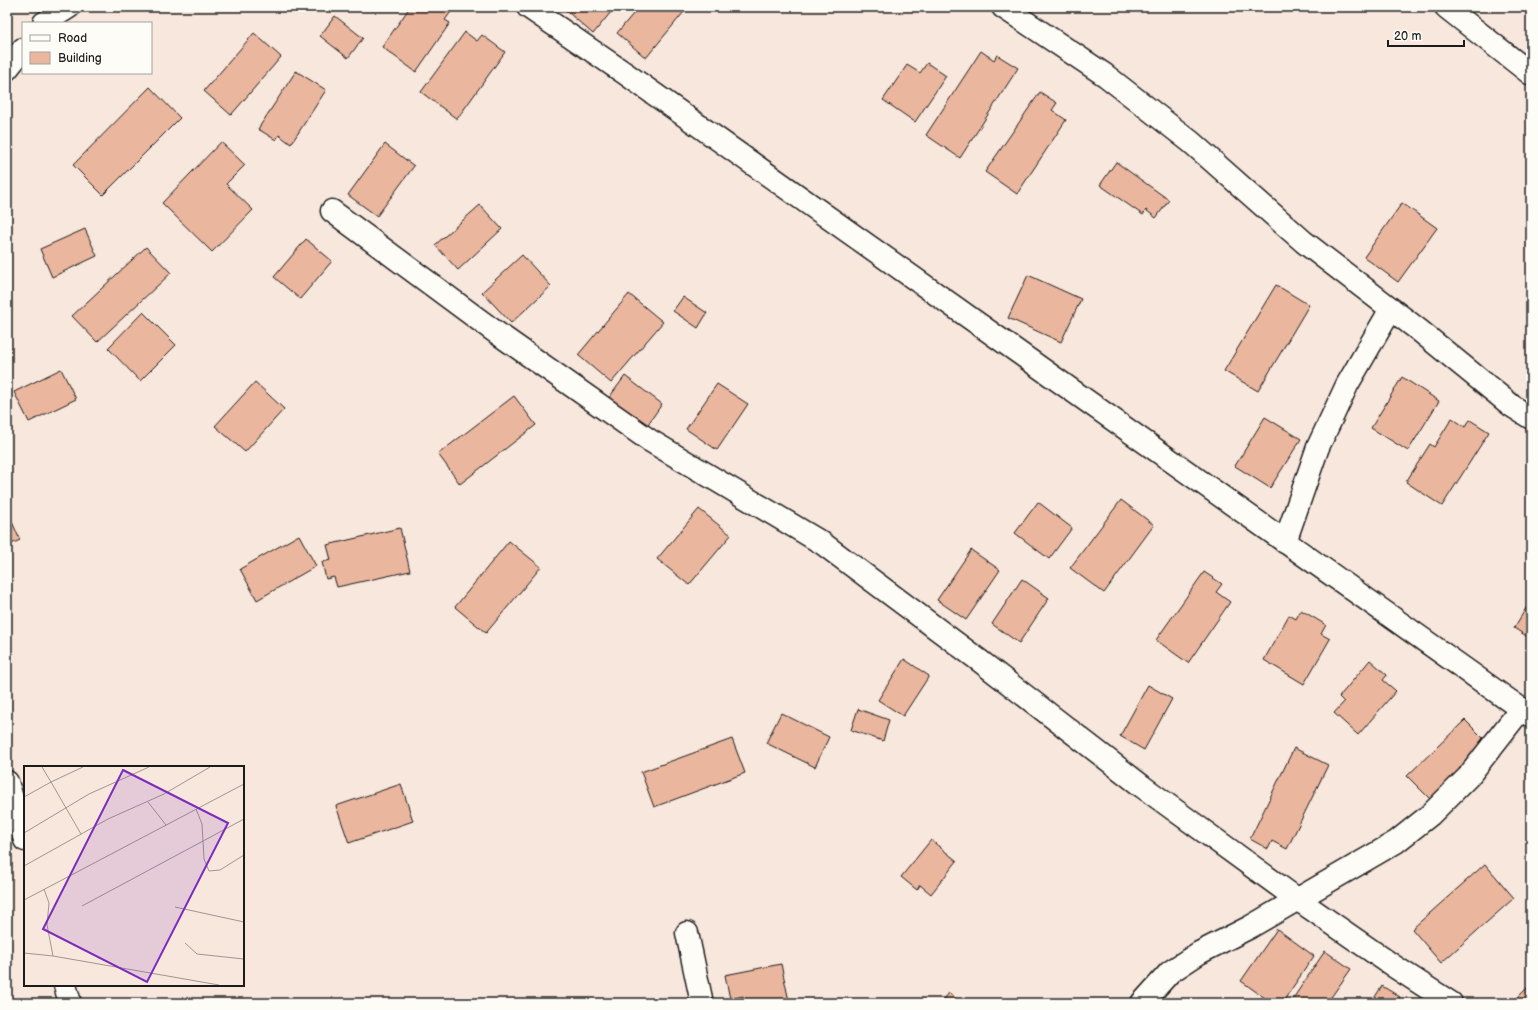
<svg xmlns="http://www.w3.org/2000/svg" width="1538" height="1010" font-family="'Balsamiq Sans',sans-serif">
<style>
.building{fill:#ebb69e;stroke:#1c1c1c}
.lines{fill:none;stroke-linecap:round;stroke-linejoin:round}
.minor-casing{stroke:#1c1c1c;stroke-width:25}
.minor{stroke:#fdfcf7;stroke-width:22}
.inset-road{fill:none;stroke:#a0968f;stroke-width:1}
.view{fill:#7b2cbf;fill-opacity:0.15;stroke:#7b2cbf;stroke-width:2}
.inset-edge{fill:none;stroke:#1c1c1c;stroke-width:2}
</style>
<rect width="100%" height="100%" fill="#f8e7dc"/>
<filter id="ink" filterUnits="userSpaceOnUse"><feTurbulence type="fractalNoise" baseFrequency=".025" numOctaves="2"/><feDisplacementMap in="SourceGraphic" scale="8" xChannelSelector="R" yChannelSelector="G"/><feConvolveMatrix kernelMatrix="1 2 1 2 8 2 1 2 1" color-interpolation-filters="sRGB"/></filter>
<g filter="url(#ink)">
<g class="building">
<path d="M410,7H450L453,9L445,20L450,23L416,72L382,47Z"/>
<path d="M562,7H615L593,34Z"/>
<path d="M639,7H688L646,58L617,33Z"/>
<path d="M335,16L363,38L348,58L320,36Z"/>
<path d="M465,32L477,41L482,35L505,52L457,119L421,92Z"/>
<path d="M254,33L281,57L231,115L204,91Z"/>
<path d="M981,51L994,60L997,55L1018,68L960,158L926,135Z"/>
<path d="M927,63L946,76L915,122L883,100L907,65L920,73Z"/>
<path d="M296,71L326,90L291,144L279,135L276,140L258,129Z"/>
<path d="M150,87L180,118L103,195L73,165Z"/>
<path d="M1040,92L1057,103L1052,110L1066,120L1017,194L985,172Z"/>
<path d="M221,142L245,165L226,184L253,210L212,252L162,203Z"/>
<path d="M385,144L414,166L377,216L348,195Z"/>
<path d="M1116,162L1169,200L1156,218L1146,210L1143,215L1100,185Z"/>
<path d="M1402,203L1437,228L1398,282L1364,257Z"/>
<path d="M480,205L502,229L458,270L435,245Z"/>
<path d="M85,229L97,256L52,277L40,249Z"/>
<path d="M306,239L332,261L300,299L274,277Z"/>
<path d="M146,247L171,273L97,342L72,316Z"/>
<path d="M522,255L551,286L511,323L482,292Z"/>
<path d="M1028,275L1081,299L1061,342L1008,318Z"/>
<path d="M1276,285L1309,305L1258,391L1224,371Z"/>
<path d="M629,294L663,322L611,383L578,355Z"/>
<path d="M683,297L707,313L698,328L673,311Z"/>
<path d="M143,312L176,345L140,381L108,348Z"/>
<path d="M61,369L76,399L29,422L14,392Z"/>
<path d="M625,376L662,404L646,427L608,399Z"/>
<path d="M1402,377L1439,401L1408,451L1371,428Z"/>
<path d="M255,382L284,409L245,452L215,426Z"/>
<path d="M717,384L748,404L717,450L686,429Z"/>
<path d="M514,396L536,425L460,484L438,454Z"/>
<path d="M1265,417L1301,439L1270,488L1235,466Z"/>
<path d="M1452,418L1465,427L1470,420L1489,432L1442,506L1406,482L1430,444L1434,447Z"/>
<path d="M1121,500L1154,525L1104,593L1070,568Z"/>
<path d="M1038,502L1072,528L1049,559L1015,533Z"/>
<path d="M699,509L731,535L689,585L657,559Z"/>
<path d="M9,515L20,540L7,546V516Z"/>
<path d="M400,528L410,571L337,587L334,577L326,579L322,562L331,560L327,545Z"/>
<path d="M299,535L316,566L257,600L240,569Z"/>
<path d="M509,541L541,567L486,633L455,607Z"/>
<path d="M971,550L1000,570L966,620L937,600Z"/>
<path d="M1204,572L1222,584L1216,592L1230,602L1188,663L1156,640Z"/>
<path d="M1022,579L1049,598L1019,643L992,624Z"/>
<path d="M1531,600V639L1514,628Z"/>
<path d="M1301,610L1326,625L1321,634L1330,639L1304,684L1264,660L1289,615L1296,619Z"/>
<path d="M904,659L929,676L903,716L878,700Z"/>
<path d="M1370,660L1387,675L1383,680L1396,691L1358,735L1334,713L1344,702L1339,697Z"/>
<path d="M1148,685L1172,699L1144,750L1120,736Z"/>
<path d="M858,709L889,720L883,741L851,730Z"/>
<path d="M781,713L829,737L815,767L766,743Z"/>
<path d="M1465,720L1488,743L1430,799L1407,776Z"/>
<path d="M732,739L745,773L654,807L641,772Z"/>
<path d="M1294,748L1328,765L1287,849L1272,841L1268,849L1250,839Z"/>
<path d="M401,784L413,821L349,843L336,806Z"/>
<path d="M931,840L957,861L931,894L920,885L917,890L901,877Z"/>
<path d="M1485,864L1514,898L1441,963L1412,929Z"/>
<path d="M1277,929L1314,956L1282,1003H1272L1241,981Z"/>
<path d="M1325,951L1351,969L1327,1003H1290Z"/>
<path d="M781,964L789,1001L778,1003H745L743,996L730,999L725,975Z"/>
<path d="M1531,984V1003H1522L1517,998Z"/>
<path d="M1382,986L1400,997L1397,1003H1371Z"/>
<path d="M949,993L960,1002L964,998L971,1003H941Z"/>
</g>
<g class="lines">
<g class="minor-casing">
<g id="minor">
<path d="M528,7L626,74L1531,716"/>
<path d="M1003,7L1105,75L1191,142L1304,242L1420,331L1512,406L1531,418"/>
<path d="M1446,7L1531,74"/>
<path d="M44,23L69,7"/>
<path d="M7,69L23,49"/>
<path d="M332,211L490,328L649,440L822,543L980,661L1143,787L1297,899L1395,967L1451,1003"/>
<path d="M1285,542L1318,447L1347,385L1391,309"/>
<path d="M7,782L25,840"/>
<path d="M687,933L702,1003"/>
<path d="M65,985L70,1003"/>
<path d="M1142,1003L1170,972L1199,953L1250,927L1396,842L1430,815L1468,777L1521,709"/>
</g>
</g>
<use href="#minor" class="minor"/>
</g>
</g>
<g transform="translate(24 766)">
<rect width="220" height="220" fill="#f8e7dc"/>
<path class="inset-road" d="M0,31L27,16L18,1M124,36L142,59M172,43L178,58L180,93L185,105L196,104L220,89M0,67L65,28L125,1M57,68L27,16L59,1M0,100L84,53L140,28L186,1M20,123L25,137L23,159L29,190L195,219M0,134L220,18M58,140L220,53M151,141L220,156M161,177L173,188L220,193M0,187L29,190"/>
<path class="view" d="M99,4L204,57L123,216L19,163Z"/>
<rect width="220" height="220" class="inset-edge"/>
</g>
<rect width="1538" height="1010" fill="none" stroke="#fdfcf7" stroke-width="24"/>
<rect x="12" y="12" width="1514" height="986" fill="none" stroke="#1c1c1c" stroke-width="1.5" filter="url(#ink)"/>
<rect x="22" y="22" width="130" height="52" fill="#fdfcf7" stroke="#a3a29f"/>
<rect x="30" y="35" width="20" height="6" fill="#fdfcf7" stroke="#a3a29f"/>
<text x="58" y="42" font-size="12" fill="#1c1c1c">Road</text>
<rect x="30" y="52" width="20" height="12" fill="#ebb69e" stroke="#a3a29f"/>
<text x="58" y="62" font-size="12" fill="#1c1c1c">Building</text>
<path d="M1388 40v6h76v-6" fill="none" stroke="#1c1c1c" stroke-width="2"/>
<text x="1394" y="40" font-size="12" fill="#1c1c1c" stroke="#fdfcf7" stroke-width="3" paint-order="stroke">20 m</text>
</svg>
